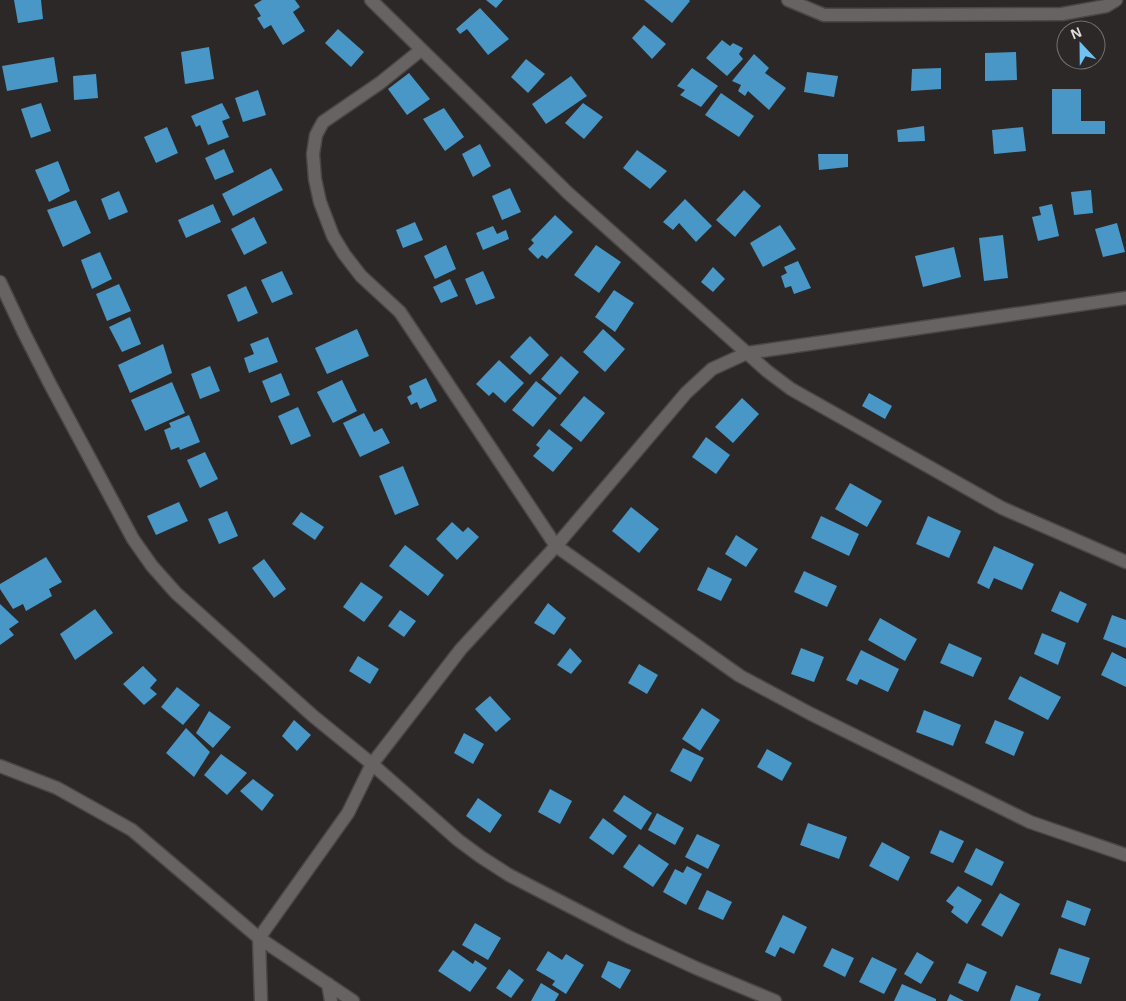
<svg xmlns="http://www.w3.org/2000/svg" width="1126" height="1001" font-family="Helvetica,sans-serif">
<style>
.building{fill:#4897c6}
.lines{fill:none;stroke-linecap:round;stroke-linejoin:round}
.minor-casing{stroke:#494645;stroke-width:15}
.minor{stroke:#686363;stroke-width:12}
</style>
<rect width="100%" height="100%" fill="#2c2827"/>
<g class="building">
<path d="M14,0H41L43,19L18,23Z"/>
<path d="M262,0H295L300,7L293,12L305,31L283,45L271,25L264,29L257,18L261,16L254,5Z"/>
<path d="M486,0H503L496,8Z"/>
<path d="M644,0H689L690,1L672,23Z"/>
<path d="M480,8L509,39L488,55L467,29L460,34L456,29Z"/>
<path d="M644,25L666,44L652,59L632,38Z"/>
<path d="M338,29L364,52L351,67L325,43Z"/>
<path d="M722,40L730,46L733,43L743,48L739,54L743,59L727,76L706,58Z"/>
<path d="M209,47L214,79L185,84L181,52Z"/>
<path d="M1016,52L1017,80L985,81V53Z"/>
<path d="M754,54L769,68L765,73L786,88L769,110L748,91L745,96L738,91L741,85L732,81Z"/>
<path d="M54,57L58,82L7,91L2,66Z"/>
<path d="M526,59L545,74L528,93L511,77Z"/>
<path d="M692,68L718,86L701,107L680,95L685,90L677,86Z"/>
<path d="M941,68V89L911,91L912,69Z"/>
<path d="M807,72L838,76L834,97L804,92Z"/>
<path d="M409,73L430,99L407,115L388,89Z"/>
<path d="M96,74L98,98L74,100L73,76Z"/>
<path d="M571,76L587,96L546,124L532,104Z"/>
<path d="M1052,89H1081V121H1105V134H1052Z"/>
<path d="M258,90L266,115L243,122L235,98Z"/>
<path d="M721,93L754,116L739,137L705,115Z"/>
<path d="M41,103L51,131L31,138L21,109Z"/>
<path d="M222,103L230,118L222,121L229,137L208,145L200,125L196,127L191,116Z"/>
<path d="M583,103L603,117L584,139L565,123Z"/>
<path d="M444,108L464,137L445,151L423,119Z"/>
<path d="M924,126L925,141L898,142L897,130Z"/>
<path d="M167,127L178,153L156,163L144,137Z"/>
<path d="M1023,127L1026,151L994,154L992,130Z"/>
<path d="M480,144L491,166L473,177L462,154Z"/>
<path d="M224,149L234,172L215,180L205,158Z"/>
<path d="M637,150L667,171L650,189L623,168Z"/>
<path d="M818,154H848V167L819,170Z"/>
<path d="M58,161L70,191L49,202L35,170Z"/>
<path d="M271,168L283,190L233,216L222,194Z"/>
<path d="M510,188L521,212L502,220L492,196Z"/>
<path d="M744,190L761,206L735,237L716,220Z"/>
<path d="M1091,190L1093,213L1074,215L1071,192Z"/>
<path d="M119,191L128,212L109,220L101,199Z"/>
<path d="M685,199L712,226L696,242L679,223L673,230L663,222Z"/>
<path d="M76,200L91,233L63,247L47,210Z"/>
<path d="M213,204L221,222L186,238L178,220Z"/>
<path d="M1052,204L1059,236L1038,241L1032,217L1041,215L1039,207Z"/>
<path d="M555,215L573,232L547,259L542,255L538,259L528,249L534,243L531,240Z"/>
<path d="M254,217L267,243L244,255L231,229Z"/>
<path d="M415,222L423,240L403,248L396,230Z"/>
<path d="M1117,223L1125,252L1103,257L1095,229Z"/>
<path d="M780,225L796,249L763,267L750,243Z"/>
<path d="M493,226L497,234L506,230L509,239L483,250L476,233Z"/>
<path d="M1003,235L1008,278L984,281L979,238Z"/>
<path d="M446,245L456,269L435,279L424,256Z"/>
<path d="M596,245L621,262L599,293L574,275Z"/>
<path d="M954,247L961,277L923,287L915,256Z"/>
<path d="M100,252L112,279L92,289L81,260Z"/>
<path d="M798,261L811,288L794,294L791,286L785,288L781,276L787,273L784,267Z"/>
<path d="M713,267L725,279L713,292L701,282Z"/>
<path d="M282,271L293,294L272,303L261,280Z"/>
<path d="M483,271L495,298L476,305L465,279Z"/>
<path d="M450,279L458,296L441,303L433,287Z"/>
<path d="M119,284L131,311L107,321L96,294Z"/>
<path d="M246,286L258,313L238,322L227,295Z"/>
<path d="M614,290L634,303L615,332L595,317Z"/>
<path d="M130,317L141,344L122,352L109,327Z"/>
<path d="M357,329L369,356L327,374L315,348Z"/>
<path d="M603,329L625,349L605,372L583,352Z"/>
<path d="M530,336L549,355L530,375L510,357Z"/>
<path d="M268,337L278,362L249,373L244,358L254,354L250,344Z"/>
<path d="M163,344L172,373L130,393L118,365Z"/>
<path d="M561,356L579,372L560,395L541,379Z"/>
<path d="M499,360L524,383L505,403L493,392L489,396L476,384Z"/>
<path d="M210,366L220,391L200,399L191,374Z"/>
<path d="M281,373L290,395L271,403L262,381Z"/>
<path d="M426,378L437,401L420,409L417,402L411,405L407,397L412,394L409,386Z"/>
<path d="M342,380L357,411L333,423L317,392Z"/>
<path d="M536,381L557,398L533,427L512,410Z"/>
<path d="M172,382L185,413L145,431L131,400Z"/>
<path d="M869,393L892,406L885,419L862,406Z"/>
<path d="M584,396L605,413L581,442L560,425Z"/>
<path d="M742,398L759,414L733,443L715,427Z"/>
<path d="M298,407L311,436L291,445L278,416Z"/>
<path d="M364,413L374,432L382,428L390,443L360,457L343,423Z"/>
<path d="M189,415L200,442L180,450L179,447L171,450L164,430L171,427L169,423Z"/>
<path d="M549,429L573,448L553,472L533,456L540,448L536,445Z"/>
<path d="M706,437L730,455L716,474L692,457Z"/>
<path d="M205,452L218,479L200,488L187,460Z"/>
<path d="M403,466L419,505L395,515L379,476Z"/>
<path d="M850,483L882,501L867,527L835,509Z"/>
<path d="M179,502L188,521L156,535L147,516Z"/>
<path d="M631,507L659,529L639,553L612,531Z"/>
<path d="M227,511L238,536L219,544L208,519Z"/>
<path d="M301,512L324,527L315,540L292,524Z"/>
<path d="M821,516L859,534L849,556L811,538Z"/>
<path d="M928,516L961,531L949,558L916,544Z"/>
<path d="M452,522L463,532L468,527L479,537L457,560L436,539Z"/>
<path d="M736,535L758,549L746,567L725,554Z"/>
<path d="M405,545L444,575L428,596L389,566Z"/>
<path d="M994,546L1034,564L1022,590L994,578L989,589L977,583Z"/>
<path d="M46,557L62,582L49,589L52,596L26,611L23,604L13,609L0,589V584Z"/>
<path d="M264,559L286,589L274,598L252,568Z"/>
<path d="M708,567L732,579L721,601L697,590Z"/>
<path d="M804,571L837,586L827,607L794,592Z"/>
<path d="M361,582L383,597L364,622L343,607Z"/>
<path d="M1060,591L1087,604L1078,623L1051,611Z"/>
<path d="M548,603L566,618L554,635L534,623Z"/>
<path d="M0,604L19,622L9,629L14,635L0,645Z"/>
<path d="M95,609L113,633L75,660L60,634Z"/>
<path d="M400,610L416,621L404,637L388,626Z"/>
<path d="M1112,615L1126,620V648L1103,639Z"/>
<path d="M880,618L917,639L905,661L868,640Z"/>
<path d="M1042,633L1066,643L1058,665L1034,654Z"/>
<path d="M949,643L982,658L973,677L940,663Z"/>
<path d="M570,648L582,661L571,674L557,665Z"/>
<path d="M801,648L824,657L814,682L791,674Z"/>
<path d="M861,650L899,669L888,692L860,679L857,685L846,680Z"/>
<path d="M1112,652L1126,659V687L1101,675Z"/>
<path d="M358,656L379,669L370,684L349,671Z"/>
<path d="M639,664L658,675L647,694L628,683Z"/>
<path d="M143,666L157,680L150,688L157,694L144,705L123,684Z"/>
<path d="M1020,676L1061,697L1048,720L1008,699Z"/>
<path d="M177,687L200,705L183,725L161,707Z"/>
<path d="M490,696L511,719L496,732L475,709Z"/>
<path d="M702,708L720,720L700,751L682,739Z"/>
<path d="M924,710L961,725L953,746L916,732Z"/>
<path d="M209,711L231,727L213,748L196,733Z"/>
<path d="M294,720L311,735L297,751L282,736Z"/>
<path d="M995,720L1024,732L1014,756L985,743Z"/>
<path d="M186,728L210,752L194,777L166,753Z"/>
<path d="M464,733L484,744L473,764L454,753Z"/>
<path d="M683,748L704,758L691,782L670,771Z"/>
<path d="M767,749L792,763L782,781L757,767Z"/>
<path d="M221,754L247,773L227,795L204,775Z"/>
<path d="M253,779L274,795L262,811L240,791Z"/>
<path d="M550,789L572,801L560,824L538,812Z"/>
<path d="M624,795L652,813L641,830L613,811Z"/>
<path d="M478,798L502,815L490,833L466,816Z"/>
<path d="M657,813L684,828L675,845L648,830Z"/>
<path d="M603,818L627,836L613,855L589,838Z"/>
<path d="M808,823L847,837L839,859L800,845Z"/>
<path d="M940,830L964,841L953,863L930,853Z"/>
<path d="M697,834L720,845L708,869L685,857Z"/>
<path d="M882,842L910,857L898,881L869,866Z"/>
<path d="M639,844L669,864L653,887L623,867Z"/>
<path d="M976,848L1004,862L992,886L964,872Z"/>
<path d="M687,866L702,874L686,905L663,892L675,869L683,873Z"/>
<path d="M958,886L982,900L967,924L951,912L954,907L946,901Z"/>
<path d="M707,890L732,902L723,920L698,909Z"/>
<path d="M1000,893L1020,904L1002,937L981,925Z"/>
<path d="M1067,900L1091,909L1085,926L1061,917Z"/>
<path d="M783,915L807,927L794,954L780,947L775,957L765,952Z"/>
<path d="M475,923L501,938L488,960L462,945Z"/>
<path d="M832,948L854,958L845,977L823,966Z"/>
<path d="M1059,948L1090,958L1081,984L1050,974Z"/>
<path d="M453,950L473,964L475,960L487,968L470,992L438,971Z"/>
<path d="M548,951L562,960L566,954L584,965L566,994L552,985L555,981L536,970Z"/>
<path d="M917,952L934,962L921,984L904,974Z"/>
<path d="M872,957L897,969L884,994L859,982Z"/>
<path d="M608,961L631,970L620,989L601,977Z"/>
<path d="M967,963L987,972L978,992L958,983Z"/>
<path d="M509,969L524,980L511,998L496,988Z"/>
<path d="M541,983L559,994L555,1001H531Z"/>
<path d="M902,984L936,999V1001H894Z"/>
<path d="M1016,985L1041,994L1038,1001H1010Z"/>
<path d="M950,994L964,1001H947Z"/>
</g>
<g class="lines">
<g class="minor-casing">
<g id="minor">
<path d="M371,0L568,193L767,371L791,389L1002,508L1126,562"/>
<path d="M788,0L824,15H861L1062,14L1106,6L1116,0"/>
<path d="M421,50L380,83L323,122L316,135L313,154L315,179L320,202L333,236L344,254L361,276L400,312L556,546L740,676L811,714L1030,822L1126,855"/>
<path d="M0,282L24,333L50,384L133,539L152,566L176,593L313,716L372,764L458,840L481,857L509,875L629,937L696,968L775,1001"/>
<path d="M0,766L57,788L132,830L259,938L353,1001"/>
<path d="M328,984L331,1001"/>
<path d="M261,1001L259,938L348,813L372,764L461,649L556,546L686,393L712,369L747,353L1126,298"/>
</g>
</g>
<use href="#minor" class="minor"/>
</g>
<g transform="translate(1081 45) rotate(338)"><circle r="24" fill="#2c2827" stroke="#74706f"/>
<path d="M0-4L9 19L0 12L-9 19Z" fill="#70c2f4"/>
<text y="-8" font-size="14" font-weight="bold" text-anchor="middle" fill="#e0dddc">N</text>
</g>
</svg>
